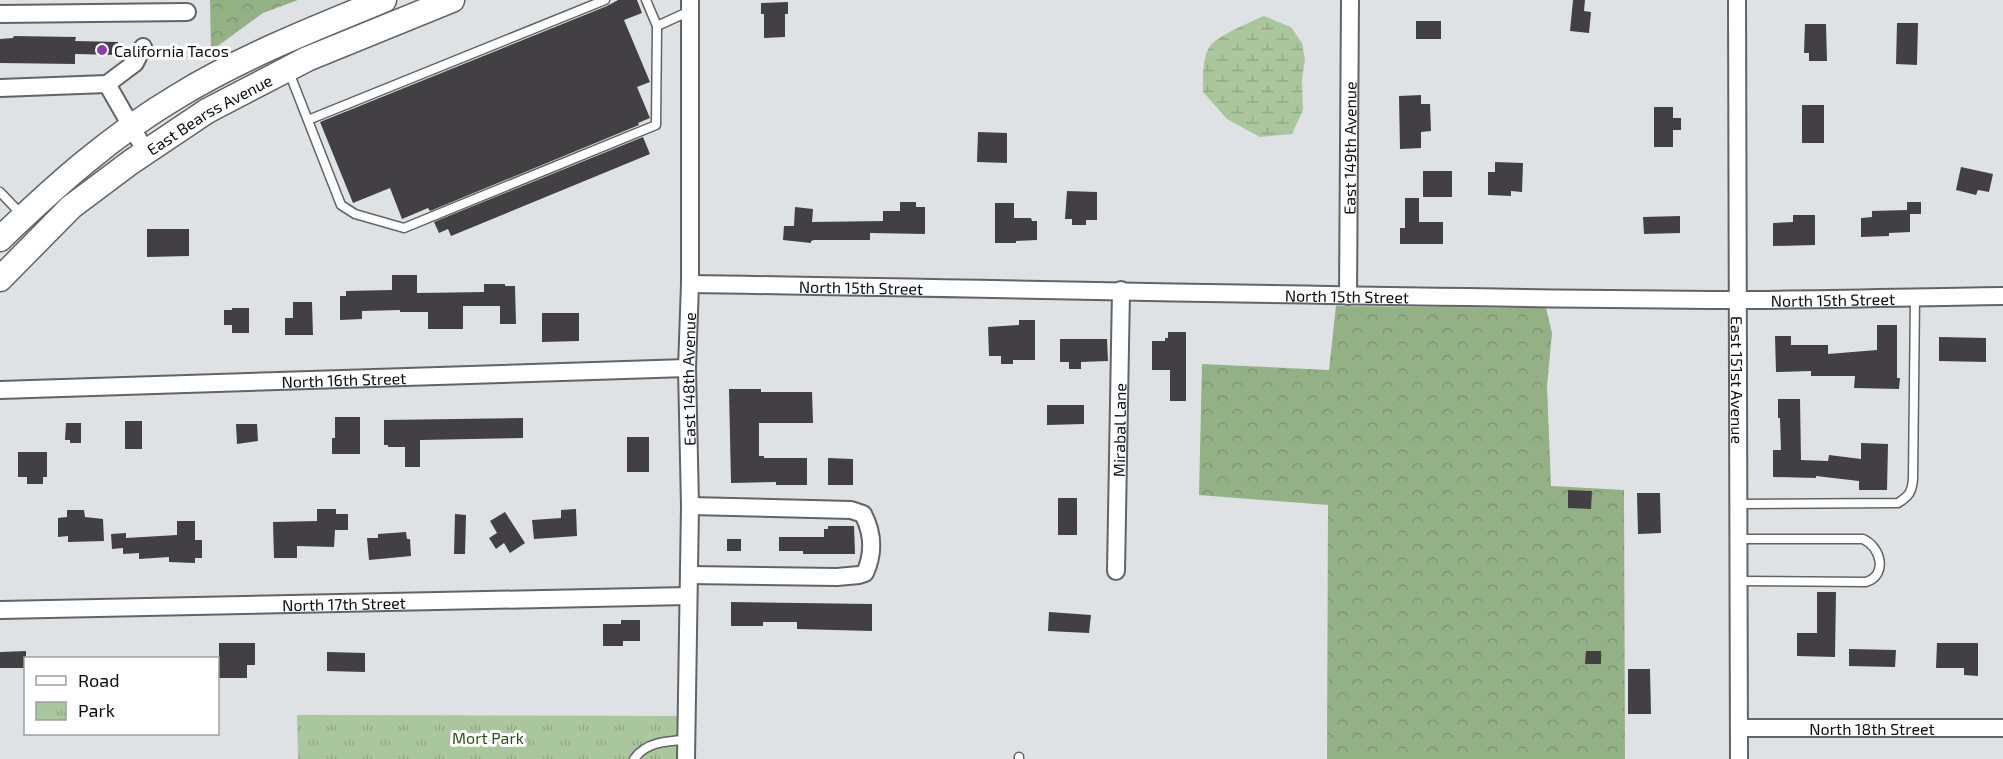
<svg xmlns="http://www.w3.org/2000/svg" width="2003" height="759" font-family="'Exo 2',sans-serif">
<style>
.forest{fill:url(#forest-crowns)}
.wetland{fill:url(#wetland-marsh)}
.park{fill:url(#park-tufts)}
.building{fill:#424042}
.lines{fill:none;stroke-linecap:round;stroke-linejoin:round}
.service-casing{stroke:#616466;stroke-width:11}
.minor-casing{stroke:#616466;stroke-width:20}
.secondary-casing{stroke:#616466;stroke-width:27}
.service{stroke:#fff;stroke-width:8}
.minor{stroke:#fff;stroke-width:16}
.secondary{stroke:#fff;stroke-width:24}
.poi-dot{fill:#863eb1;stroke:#fff;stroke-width:2}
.labels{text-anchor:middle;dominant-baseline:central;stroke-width:6;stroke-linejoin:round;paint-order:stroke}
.poi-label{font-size:16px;fill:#0b0c0d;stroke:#fff;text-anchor:start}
.street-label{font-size:16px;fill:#0b0c0d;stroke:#fff}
.park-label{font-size:16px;fill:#2c5111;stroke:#fff}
</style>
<defs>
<pattern id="forest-crowns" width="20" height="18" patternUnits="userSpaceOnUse" patternTransform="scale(1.5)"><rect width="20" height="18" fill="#93b184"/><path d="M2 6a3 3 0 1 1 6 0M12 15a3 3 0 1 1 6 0" fill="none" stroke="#7d9771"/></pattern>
<pattern id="wetland-marsh" width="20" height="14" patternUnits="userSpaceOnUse" patternTransform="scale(1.5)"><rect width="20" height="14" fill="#aac69d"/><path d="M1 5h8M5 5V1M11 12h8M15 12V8" fill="none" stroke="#91a986"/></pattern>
<pattern id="park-tufts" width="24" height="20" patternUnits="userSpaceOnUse" patternTransform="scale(1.5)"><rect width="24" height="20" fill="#aac69d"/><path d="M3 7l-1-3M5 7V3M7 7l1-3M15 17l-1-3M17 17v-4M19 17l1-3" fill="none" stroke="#91a986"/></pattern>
</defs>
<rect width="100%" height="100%" fill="#dfe2e5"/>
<g class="forest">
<path d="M210,0H298L263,13L211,51Z"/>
<path d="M1336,306L1546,308L1552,333L1547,386L1551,486L1624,490L1625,759H1327L1328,505L1199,495L1202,364L1329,370Z"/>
</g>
<path class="wetland" d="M1264,16L1291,27L1302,43L1305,59L1302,80L1303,110L1292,134L1260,137L1227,119L1203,92C1203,80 1202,57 1210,46C1219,35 1250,22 1264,16Z"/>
<path class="park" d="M297,715L679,716L678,759H298Z"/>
<g class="building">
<path d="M618,0H637L642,13L624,20L650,82L637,87L650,118L638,123L639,125L430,211L428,208L402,219L390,188L353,203L320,122L607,6Z"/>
<path d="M1573,0H1585L1584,11L1591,12L1589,33L1570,31Z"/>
<path d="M788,2V14H785V37L764,38V14H761V3Z"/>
<rect x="1416" y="21" width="25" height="18"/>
<path d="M1897,23H1918L1917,65L1896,64Z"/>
<path d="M1805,24H1826L1827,61H1809V53H1804Z"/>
<path d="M14,36L76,37L75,41L118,42V55L75,54V64L0,63V39L13,38Z"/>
<path d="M1421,95V104H1430L1431,131L1421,132V148L1400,149L1399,96Z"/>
<rect x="1802" y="105" width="22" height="38"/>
<path d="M1654,107H1673V118H1681V130H1673V147H1654Z"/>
<path d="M978,132L1007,133V163L977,162Z"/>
<path d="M643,137L650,154L451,236L448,229L439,233L434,222Z"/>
<path d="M1495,162L1523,163L1522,192L1511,191V196L1488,195V172H1495Z"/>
<path d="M1961,167L1993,174L1989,192L1978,190L1976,195L1956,190Z"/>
<rect x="1423" y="171" width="29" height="26"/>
<path d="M1067,191L1097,192V220H1086V225H1072V219H1065Z"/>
<path d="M1405,198H1419V222H1443V244H1400V228H1405Z"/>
<path d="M900,202H916V207H925V234L870,233V240H814L811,241V243L783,240L784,226H794L795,207L813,209L812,222L883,221V211H900Z"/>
<path d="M1907,202H1921V214H1910V232L1889,233V236L1861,237V218L1872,217V211L1907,210Z"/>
<path d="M995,203H1014V218H1031L1032,221H1037V240L1016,241V243H995Z"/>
<path d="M1793,215H1815V245L1773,246V223L1793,222Z"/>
<path d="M1680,216V233L1644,234L1643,217Z"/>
<path d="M147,229H189V256L147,257Z"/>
<path d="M392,275H417V293L484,292V284H505V286H515L516,324H500V306H463V329H428V312H400V310L362,311V319L340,320V296H346V291L392,290Z"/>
<path d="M293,302H312L313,335H285V318H293Z"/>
<path d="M232,308H249V333H232V325H224V310H232Z"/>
<path d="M542,313H579V341L542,342Z"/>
<path d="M1019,320H1035V360H1013V364H1001V356H989L988,327L1019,325Z"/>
<path d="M1877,325H1897V378H1900L1899,389L1854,388L1855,376H1811V371L1776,372L1775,336H1791V345H1828V354L1877,350Z"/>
<path d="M1168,332H1186V401H1170V370H1152V341H1165V338H1168Z"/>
<path d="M1939,337L1986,338V362L1939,361Z"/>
<path d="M1060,339H1107L1108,361L1081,362V369H1069V362H1060Z"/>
<path d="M729,389H761V392H812L813,423H759V456H764V458H807V485H776V482L731,483Z"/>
<path d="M1778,399H1800L1801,460L1828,461L1829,455L1861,459V443L1888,444L1887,490H1859V481L1816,476V478L1773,477V450H1781L1780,418H1778Z"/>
<path d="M1047,405H1084V424L1047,425Z"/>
<path d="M335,417H360V454H332V438H335Z"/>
<path d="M523,418V438L420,440V467H405V447H388V445H384V420Z"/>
<rect x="125" y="421" width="17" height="28"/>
<path d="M66,423H81V443H70V440H65Z"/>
<path d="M236,424H257L258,441L237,444Z"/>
<rect x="627" y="437" width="22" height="35"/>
<path d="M18,452H47V477H43V484H27V477H18Z"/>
<path d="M828,458L853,459V485H828Z"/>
<path d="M1568,490L1592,491L1591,509L1568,508Z"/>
<path d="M1637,493H1660L1661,533L1638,534Z"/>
<rect x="1058" y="498" width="19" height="37"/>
<path d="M317,509H336V514H348V530H335L334,547L297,546V558H274L273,522L317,521Z"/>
<path d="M576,509L577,536L534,539L532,520L561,518V510Z"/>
<path d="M67,510H84L85,517L103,519L104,541L68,542V536L58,537V518L67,517Z"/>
<path d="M505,512L525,543L510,553L504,543L496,549L489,538L497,533L490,521Z"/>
<path d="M455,514L466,515L465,554H454Z"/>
<path d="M177,521H195V540H202V558H195V563L169,562V557L139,559V553L123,554V548L112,549L111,534L126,533V538L177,535Z"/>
<path d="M828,526H854L855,554H803V551H779V537H824V529H828Z"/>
<path d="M406,532L407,539H410L411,556L369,560L367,538H378V534Z"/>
<rect x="727" y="539" width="14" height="12"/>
<path d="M1817,592H1836L1835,657L1797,656V633H1817Z"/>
<path d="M731,602L872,604V631L797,629V622H763V626H731Z"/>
<path d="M1049,612L1091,615L1089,633L1048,631Z"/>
<path d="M621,620H640V641H623V646H603V624H621Z"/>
<path d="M219,643H255V665H247V678H219Z"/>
<path d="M1937,643H1978V676L1964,675V668H1936Z"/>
<path d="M1849,649L1896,650L1895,667L1849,666Z"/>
<path d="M26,651V668H0V652Z"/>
<path d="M1586,651H1601V664H1585Z"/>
<path d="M327,652L365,653V672L327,671Z"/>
<path d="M1628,669H1650L1651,714H1628Z"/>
</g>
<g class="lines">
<g class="service-casing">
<g id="service">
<path d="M657,26L690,11"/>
<path d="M289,72L341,205L355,214L404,228L656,125L657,26L646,0"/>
<path d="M308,120L605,0"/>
<path d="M0,192L23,216"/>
<path d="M1738,504L1898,503C1909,496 1912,492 1913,479L1915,297"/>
<path d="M1738,539H1863C1881,547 1888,575 1866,582L1739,581"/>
<path d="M634,759C646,742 666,741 686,740"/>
<path d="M1019,759V757"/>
</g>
</g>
<g class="minor-casing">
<g id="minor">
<path id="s1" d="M1737,0L1739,759"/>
<path d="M0,14L187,12"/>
<path d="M107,84L146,152"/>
<path d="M0,88L107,84L135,63L143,47"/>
<path id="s2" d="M690,284C1038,289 1385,298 1733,300C1823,300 1913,297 2003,296"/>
<path id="s3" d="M1348,296L1350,0"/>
<path id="s4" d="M0,390L687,368"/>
<path id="s5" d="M1116,571L1121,290"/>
<path d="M689,575L837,577L859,575L865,573C874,553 873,533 863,514L851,510L690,506"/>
<path id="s6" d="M0,610L688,596"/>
<path id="s7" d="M1740,728H2003"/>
<path id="s8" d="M686,759L690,506L687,368L690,284V0"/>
</g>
</g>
<g class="secondary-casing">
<g id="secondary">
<path d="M0,239C55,186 112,135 178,96C242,57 315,28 384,0"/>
<path id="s9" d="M0,279L71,207L131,162L207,111L307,59L452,0"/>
</g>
</g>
<use href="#service" class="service"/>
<use href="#minor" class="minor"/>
<use href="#secondary" class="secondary"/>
</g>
<circle class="poi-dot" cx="102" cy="50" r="6"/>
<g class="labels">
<g class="poi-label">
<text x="114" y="50">California Tacos</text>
</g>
<g class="street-label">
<text stroke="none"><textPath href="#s9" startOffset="268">East Bearss Avenue</textPath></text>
<text stroke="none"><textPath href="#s3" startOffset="148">East 149th Avenue</textPath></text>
<text stroke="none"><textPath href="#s2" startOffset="171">North 15th Street</textPath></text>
<text stroke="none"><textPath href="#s2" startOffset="657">North 15th Street</textPath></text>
<text stroke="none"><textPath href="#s2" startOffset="1143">North 15th Street</textPath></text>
<text stroke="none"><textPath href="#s4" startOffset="344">North 16th Street</textPath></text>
<text stroke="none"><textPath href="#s8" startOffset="380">East 148th Avenue</textPath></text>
<text stroke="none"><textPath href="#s1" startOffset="380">East 151st Avenue</textPath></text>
<text stroke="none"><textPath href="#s5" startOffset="141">Mirabal Lane</textPath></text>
<text stroke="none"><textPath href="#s6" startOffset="344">North 17th Street</textPath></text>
<text stroke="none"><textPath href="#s7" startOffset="132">North 18th Street</textPath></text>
</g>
<g class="park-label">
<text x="488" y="737">Mort Park</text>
</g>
</g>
<rect x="24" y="657" width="195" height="78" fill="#ffffff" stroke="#9d9e9e" stroke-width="1.5"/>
<rect x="36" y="676" width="30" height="9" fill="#ffffff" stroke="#9d9e9e" stroke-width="1.5"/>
<text x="78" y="687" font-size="18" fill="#0b0c0d">Road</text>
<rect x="36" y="702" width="30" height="18" fill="url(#park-tufts)" stroke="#9d9e9e" stroke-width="1.5"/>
<text x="78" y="717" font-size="18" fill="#0b0c0d">Park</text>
</svg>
